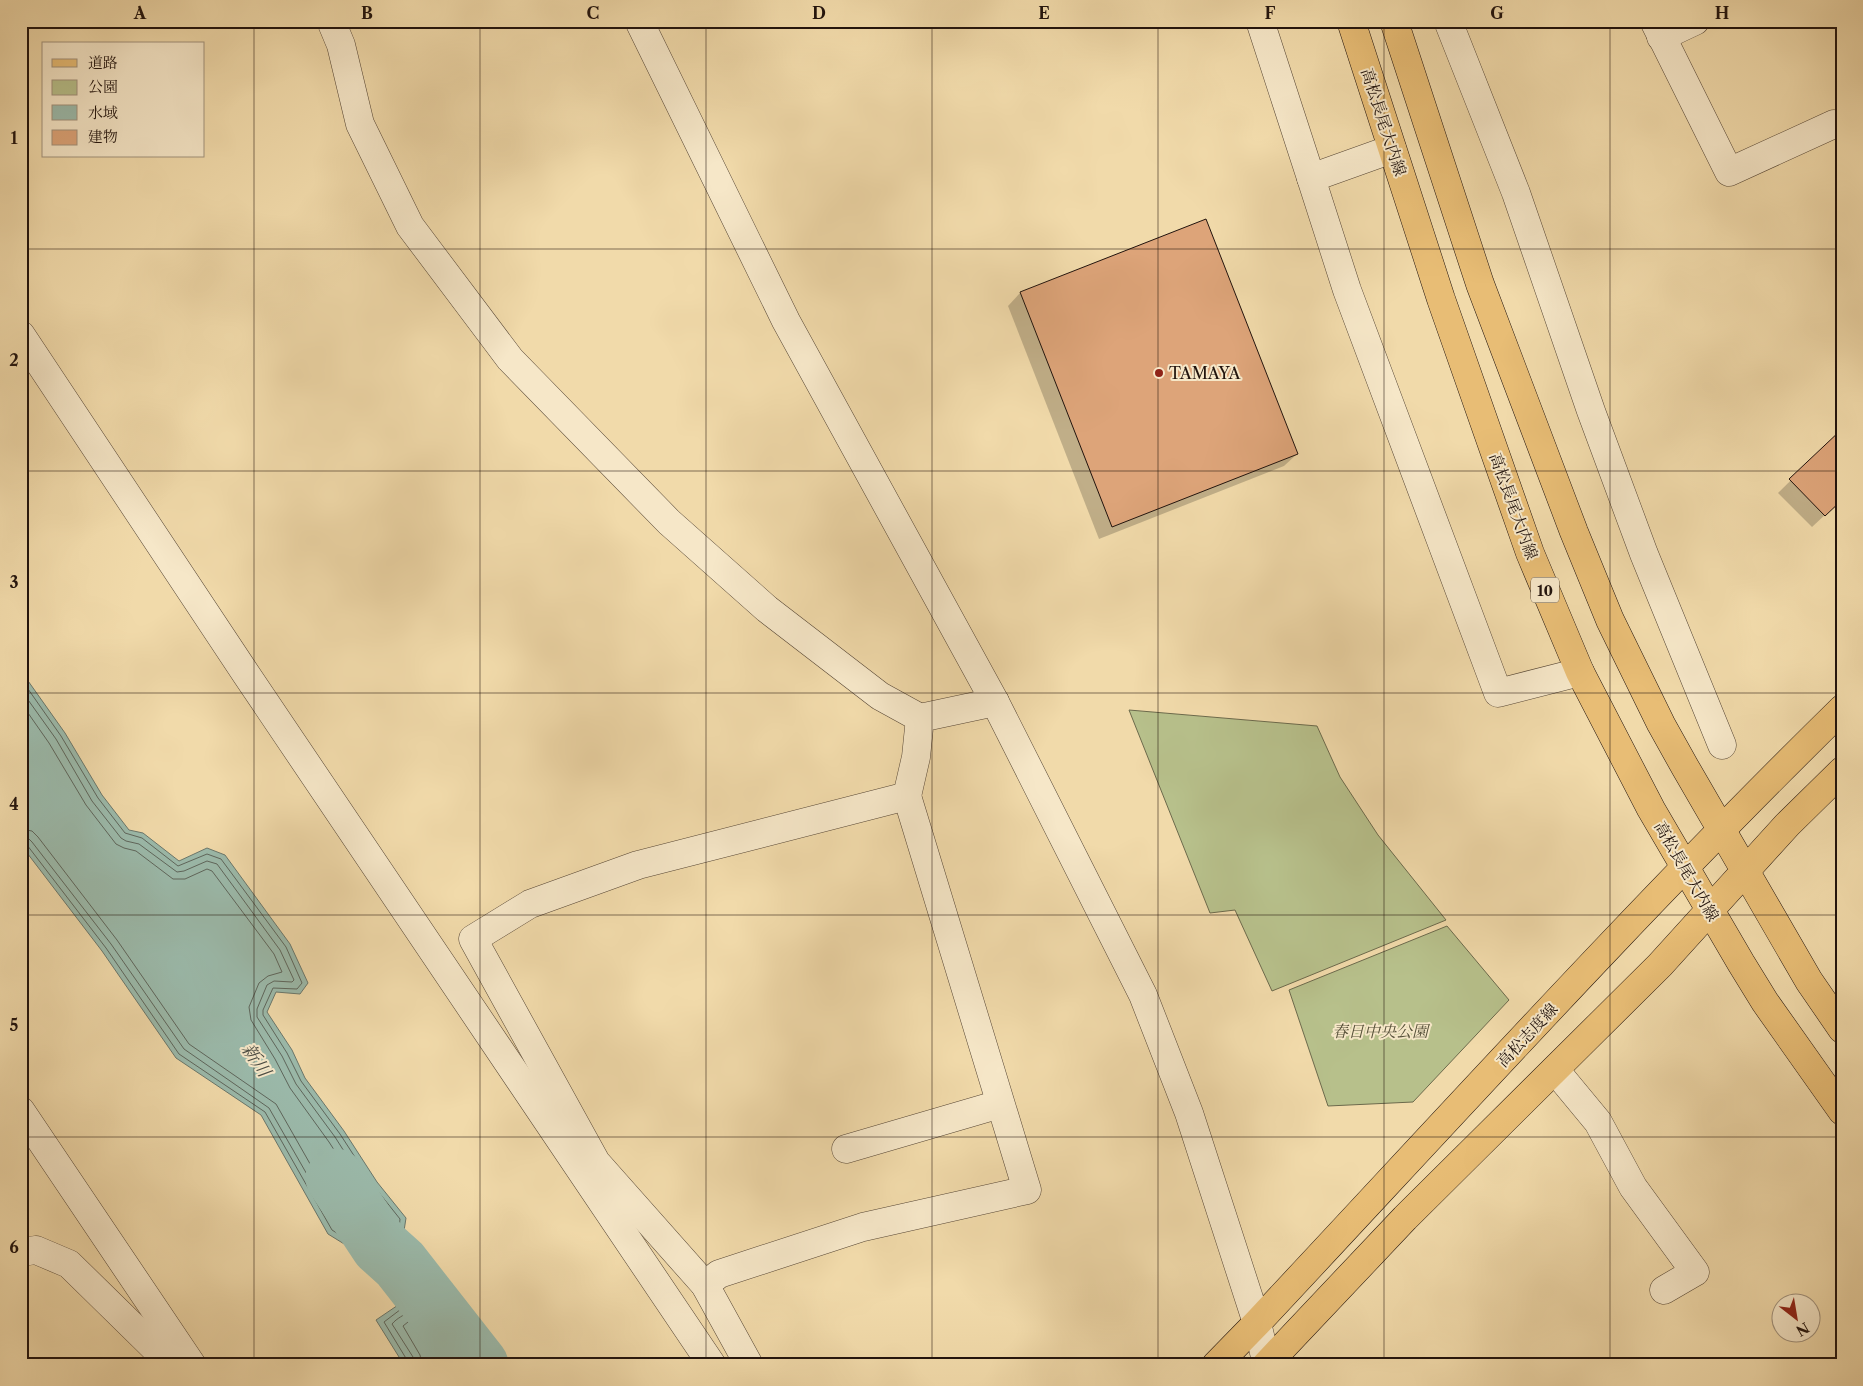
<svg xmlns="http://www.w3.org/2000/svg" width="1863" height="1386" font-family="'Libre Caslon Text','Noto Serif JP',serif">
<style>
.green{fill:#b7c08b;stroke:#6c6a4c}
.water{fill:#9bbaab;stroke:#6a776c}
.shadow{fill:#0003}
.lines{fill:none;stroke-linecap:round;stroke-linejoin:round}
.shore{stroke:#5e665c;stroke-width:1}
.river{stroke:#9bbaab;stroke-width:59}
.building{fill:#dda479;stroke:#21130d}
.minor-casing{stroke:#554534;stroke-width:29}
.major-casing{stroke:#21130d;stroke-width:29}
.minor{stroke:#f6e7c8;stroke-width:28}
.major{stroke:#e8bd75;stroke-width:28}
.grid{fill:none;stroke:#21130d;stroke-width:1;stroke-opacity:0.55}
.poi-dot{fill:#8f2418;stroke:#f6e7c8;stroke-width:2}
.labels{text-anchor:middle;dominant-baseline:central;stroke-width:4;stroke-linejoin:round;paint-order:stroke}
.shield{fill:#f6e7c8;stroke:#615345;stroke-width:1}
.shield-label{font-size:15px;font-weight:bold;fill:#21130d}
.street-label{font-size:16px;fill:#21130d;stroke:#f6e7c8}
.poi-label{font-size:16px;fill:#21130d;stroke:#f6e7c8;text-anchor:start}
.park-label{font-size:16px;font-style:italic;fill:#565039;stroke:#f6e7c8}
.water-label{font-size:18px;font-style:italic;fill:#4c4d44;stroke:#f6e7c8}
.neatline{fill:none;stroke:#21130d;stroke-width:2}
.grid-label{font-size:16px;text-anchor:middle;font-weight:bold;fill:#21130d}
</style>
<rect width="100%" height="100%" fill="#f1daaa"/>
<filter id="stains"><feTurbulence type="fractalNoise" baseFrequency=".004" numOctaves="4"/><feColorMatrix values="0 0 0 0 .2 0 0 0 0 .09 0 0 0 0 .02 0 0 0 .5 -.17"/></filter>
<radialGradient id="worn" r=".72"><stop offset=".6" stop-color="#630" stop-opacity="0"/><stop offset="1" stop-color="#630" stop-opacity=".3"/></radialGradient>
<g class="green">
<path d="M1129,710L1317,726L1340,777L1378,835L1446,920L1272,991L1235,910L1210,913Z"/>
<path d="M1447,926L1509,1000L1413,1102L1328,1106L1289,990Z"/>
</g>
<g class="water">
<path d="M21,671L65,733L102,795L129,830L143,833L179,861L207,848L225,855L290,944L308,983L300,994L276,992L267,1012L292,1050L305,1078L344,1131L377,1182L406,1218L404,1231L362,1255L328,1234L261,1115L176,1058L102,951L21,845Z"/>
<path d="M410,1258L427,1285L443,1275L493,1365H404L376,1320L404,1301L388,1272Z"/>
</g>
<g class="shadow">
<path d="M1206,221L1297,454L1284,466L1099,539L1008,306L1020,293Z"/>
<path d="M1842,430V499L1812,527L1778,493Z"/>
</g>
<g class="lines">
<g class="shore">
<path d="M21,679L61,736L98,798L125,833L142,838L178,866L207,854L221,859L286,947L302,983L297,989L273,988L263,1010V1015L287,1053L301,1081L340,1134L373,1185L400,1219L399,1229L362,1249L332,1230L265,1112L179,1054L106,948L27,845L21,843"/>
<path d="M21,690L56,739L92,801L121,838L126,841L139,844L177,872L184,871L207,861L217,864L280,950L294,980L292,982L274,981L267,985L257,1009V1017L282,1056L296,1084L335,1137L368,1189L394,1220L393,1225L363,1242L336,1225L269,1108L184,1049L111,944L32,842L27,837H21"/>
<path d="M21,703L49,743L86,805L116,844L124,848L136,851L173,879H185L207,869L212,871L274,954L282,972L268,976L259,983L249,1007L251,1020L275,1059L290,1088L329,1142L362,1193L383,1219L382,1222L363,1233L342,1220L276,1104L189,1044L117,940L38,837L32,831L21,829"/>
<path d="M408,1365L407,1360L384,1322L409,1303L408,1298L395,1274L408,1266L424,1289H430L440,1284H442L487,1365"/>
<path d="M414,1365L413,1357L392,1324C402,1312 420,1313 414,1293L416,1291L426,1296L437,1292L440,1293L480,1365"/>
<path d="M422,1365L420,1355L403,1326L418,1314L423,1304L435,1302L471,1365"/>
</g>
<path class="river" d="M335,1178L380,1246L400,1264L479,1365"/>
</g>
<g class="building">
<path d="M1206,219L1298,454L1112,527L1020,292Z"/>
<path d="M1842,429V500L1825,516L1789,479Z"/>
</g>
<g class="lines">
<g class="minor-casing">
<g id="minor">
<path d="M331,21L341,45L360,124L410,226L510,359L669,522L767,609L880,696L920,718"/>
<path d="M639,21L786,321L995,702L1143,995L1189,1113L1257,1323L1267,1365"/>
<path d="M1260,21L1311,178"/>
<path d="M1448,21L1516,193L1591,411L1644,554L1722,745"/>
<path d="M1654,21L1729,172L1834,124"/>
<path d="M1661,37L1695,21"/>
<path d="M1392,149L1311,178L1347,290L1498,693L1580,672"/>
<path d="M21,335L246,674L712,1365"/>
<path d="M1555,1070L1598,1122L1633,1187L1695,1272L1664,1290"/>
<path d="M21,1111L192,1365"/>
<path d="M846,1149L1000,1104"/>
<path d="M21,1252L36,1250L69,1264L172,1365"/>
<path d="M705,1285L719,1274L863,1227L1027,1190L907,796"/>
<path d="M749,1365L705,1285L596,1162L473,939L530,904L638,865L907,796L916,757L920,718L995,702"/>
</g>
</g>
<g class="major-casing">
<g id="major">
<path d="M1351,21L1441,299L1530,553L1580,672L1651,809L1741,963L1765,1002L1842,1111"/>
<path d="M1394,21L1480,284L1574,532L1610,620L1661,724L1685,767L1809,981L1842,1029"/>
<path d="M1216,1365L1257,1323C1450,1117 1640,907 1842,709"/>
<path d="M1266,1365L1405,1218L1660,965L1787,825L1842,771"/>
</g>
</g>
<use href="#minor" class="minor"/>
<use href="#major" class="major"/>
</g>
<path class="grid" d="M254,21V1365M480,21V1365M706,21V1365M932,21V1365M1158,21V1365M1384,21V1365M1610,21V1365M21,249H1842M21,471H1842M21,693H1842M21,915H1842M21,1137H1842"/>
<circle class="poi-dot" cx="1159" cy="373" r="5"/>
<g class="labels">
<rect class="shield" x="1531" y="577.5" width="28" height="25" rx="4"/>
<g class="shield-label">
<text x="1545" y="590">10</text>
</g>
<g class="street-label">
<text transform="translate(1384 122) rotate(72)">高松長尾大内線</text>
<text transform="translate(1514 506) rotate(70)">高松長尾大内線</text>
<text transform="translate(1687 871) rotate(60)">高松長尾大内線</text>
<text transform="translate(1527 1035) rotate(-47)">高松志度線</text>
</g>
<g class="poi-label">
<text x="1169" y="373">TAMAYA</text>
</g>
<g class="park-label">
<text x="1380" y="1031">春日中央公園</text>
</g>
<g class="water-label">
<text transform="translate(256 1060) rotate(56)">新川</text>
</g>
</g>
<rect width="1863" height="1386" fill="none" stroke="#f1daaa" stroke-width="55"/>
<rect x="42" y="42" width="162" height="115" fill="#f6e7c8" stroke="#a1927d"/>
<rect x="52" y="59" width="25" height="8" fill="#e8bd75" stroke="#a1927d"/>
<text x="88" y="68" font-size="15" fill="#21130d">道路</text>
<rect x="52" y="80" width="25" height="15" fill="#b7c08b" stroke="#a1927d"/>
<text x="88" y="92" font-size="15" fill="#21130d">公園</text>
<rect x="52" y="105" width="25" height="15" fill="#9bbaab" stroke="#a1927d"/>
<text x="88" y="118" font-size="15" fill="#21130d">水域</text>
<rect x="52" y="130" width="25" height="15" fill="#dda479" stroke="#a1927d"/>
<text x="88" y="142" font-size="15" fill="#21130d">建物</text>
<g transform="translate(1796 1318) rotate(149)"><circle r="24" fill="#f6e7c8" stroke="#a1927d"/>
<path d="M0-4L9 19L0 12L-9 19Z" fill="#8f2418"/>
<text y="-8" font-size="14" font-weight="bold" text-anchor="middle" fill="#21130d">N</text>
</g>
<rect x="28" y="28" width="1808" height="1330" class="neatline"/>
<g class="grid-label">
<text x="140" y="19">A</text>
<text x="367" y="19">B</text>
<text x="593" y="19">C</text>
<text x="819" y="19">D</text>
<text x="1044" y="19">E</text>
<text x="1270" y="19">F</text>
<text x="1497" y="19">G</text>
<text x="1722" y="19">H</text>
<text x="14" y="144">1</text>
<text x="14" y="366">2</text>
<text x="14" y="588">3</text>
<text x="14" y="810">4</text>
<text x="14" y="1031">5</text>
<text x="14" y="1253">6</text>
</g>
<rect width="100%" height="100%" filter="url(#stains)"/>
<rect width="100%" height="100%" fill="url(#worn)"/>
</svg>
